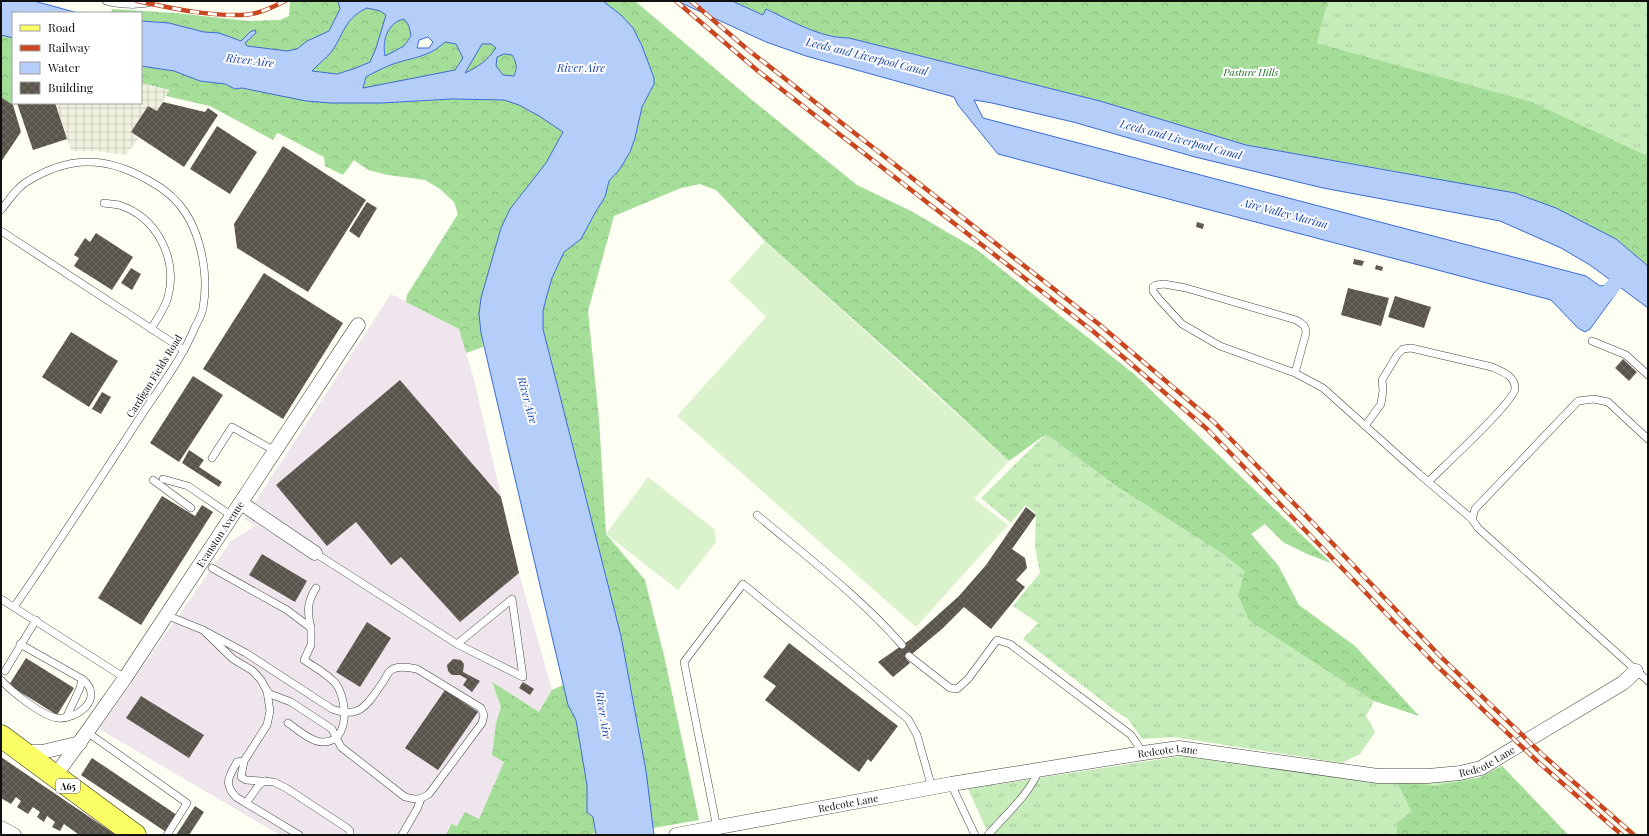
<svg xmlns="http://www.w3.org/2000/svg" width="1649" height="836" font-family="'Playfair Display',serif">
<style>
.industrial{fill:#efe5ed}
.grass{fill:url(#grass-tufts)}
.forest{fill:url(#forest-crowns)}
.pitch{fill:#dbf3cc}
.plaza{fill:url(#plaza-grid)}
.water{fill:#b5cdf9;stroke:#386bd4;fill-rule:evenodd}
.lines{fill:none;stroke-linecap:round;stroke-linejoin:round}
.canal{stroke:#b5cdf9;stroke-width:15}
.building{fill:url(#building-cross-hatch)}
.service-casing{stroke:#434343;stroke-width:8}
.minor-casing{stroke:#434343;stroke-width:15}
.primary-casing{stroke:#212121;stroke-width:23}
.service{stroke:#fff;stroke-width:7}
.minor{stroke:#fff;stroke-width:14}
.primary{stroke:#fafe64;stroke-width:22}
.rail-casing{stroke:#c94620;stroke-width:4.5}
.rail{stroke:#fff;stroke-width:3;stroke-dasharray:9;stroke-linecap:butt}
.labels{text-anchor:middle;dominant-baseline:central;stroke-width:4;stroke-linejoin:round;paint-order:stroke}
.shield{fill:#fff;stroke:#585858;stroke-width:1}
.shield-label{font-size:9px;font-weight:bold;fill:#101010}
.park-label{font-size:10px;font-style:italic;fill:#1c6d21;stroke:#fff}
.street-label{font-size:10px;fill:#101010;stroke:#fff}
.water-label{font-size:11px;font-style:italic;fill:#113eaa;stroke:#fff}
</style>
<defs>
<pattern id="grass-tufts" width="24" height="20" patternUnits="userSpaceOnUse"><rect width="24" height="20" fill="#c6ecba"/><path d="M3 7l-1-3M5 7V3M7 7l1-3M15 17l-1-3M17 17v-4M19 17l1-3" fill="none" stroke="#a9c99f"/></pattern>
<pattern id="forest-crowns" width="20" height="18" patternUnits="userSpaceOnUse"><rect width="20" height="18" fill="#a5de98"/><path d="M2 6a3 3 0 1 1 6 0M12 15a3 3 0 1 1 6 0" fill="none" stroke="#8dbd82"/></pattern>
<pattern id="plaza-grid" width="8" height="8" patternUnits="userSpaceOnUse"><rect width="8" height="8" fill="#f1f1e0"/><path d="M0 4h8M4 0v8" fill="none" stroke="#cecebf"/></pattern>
<pattern id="building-cross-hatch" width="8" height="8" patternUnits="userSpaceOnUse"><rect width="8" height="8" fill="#5a554c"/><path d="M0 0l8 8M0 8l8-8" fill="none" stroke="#6d6961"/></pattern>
</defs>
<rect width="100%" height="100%" fill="#fefff3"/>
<path class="industrial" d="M391,294L459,329L474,379L519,573L552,690L539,712L492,683L501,707L496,723L504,762L479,819L457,826L450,824L446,835H280L99,729L231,541L255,526L244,519Z"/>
<g class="grass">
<path d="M1328,1H1648V156L1532,102L1317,43Z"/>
<path d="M1046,434L1116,486L1223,554L1382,686L1366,716L1375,732L1360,754L1342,763L1174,737L1142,739L1128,719L1114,710L1023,639L1038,623L1013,606L1040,573L1035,547L1036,513L1025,505L1011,523L981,498Z"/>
<path d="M1181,756L1377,783L1478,778L1502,766L1568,835H989L968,789Z"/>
</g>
<g class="forest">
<path d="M290,1H338L340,9L329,31L307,41L297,49L287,51L247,46L245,43L256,33L255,30L250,32L241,41L219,33L204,32L169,23L141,21V13H111L112,9L175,13L249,21L280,20L289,16Z"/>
<path d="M603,1H635L752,100L857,185L911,211L976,249L1134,374L1331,563L1307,554L1283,542L1265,524L1251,534L1278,565L1299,605L1355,646L1419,716L1374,701L1249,620L1238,595L1245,572L1223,554L1116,486L1046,434L1009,461L927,385L765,241L716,190L700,184L681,188L614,216L588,311L599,419L606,534L645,580L665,660L699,820L653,828L646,771L543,329V311L547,295L552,278L564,252L581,239L595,213L605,197L609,181L620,169L630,152L635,138L642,107L654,84L642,46L621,15Z"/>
<path d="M732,1H1328L1317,43L1532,102L1648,156V266L1616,239L1588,226L1427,177L1246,145L1100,101L849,38C820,38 792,21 766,9L763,15Z"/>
<path d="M367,8L381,11L386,15L376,48L370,62L356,68L337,74L312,71C318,64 327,58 332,51C346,31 342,20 367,8Z"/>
<path d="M404,19L409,26L411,35L404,46L385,57C383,41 386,23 404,19Z"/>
<path d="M1,35L13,38V103H17L13,105L1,97Z"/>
<path d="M445,42L456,44L463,58L455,70L363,88L366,77C373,73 381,69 388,66C410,57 426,60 445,42Z"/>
<path d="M482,44H491L496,48C488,61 477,67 464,74Z"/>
<path d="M504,54L512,55L516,62L514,76L503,75L496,66L497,57Z"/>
<path d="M141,66L174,71L200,81L225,84L235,89L242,88L331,103H381L452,99L504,100L519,105L539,116L563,132L546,163L510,209L501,228L481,298L479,314L483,347L466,353L459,329L406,302L407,295L458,214L454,202L440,189L425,180L388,175L368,170L354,160L343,175L325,166L324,157L280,134L277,133L273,140L210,106L166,96L169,90L141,83Z"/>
<path d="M492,682L539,712L552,690L563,685L568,705L576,720L587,785V812L593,817L595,833L585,835H446L451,824L457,826L465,812L479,819L504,762L492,755L496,723L501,707Z"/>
<path d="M1502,766L1568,835H1396L1398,822L1412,812L1397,782L1435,786L1478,778Z"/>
</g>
<g class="pitch">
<path d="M765,241L1009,461L974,499L1008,525L916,627L677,416L766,317L729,281Z"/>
<path d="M648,477L715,530L716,542L678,590L606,534Z"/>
</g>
<path class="plaza" d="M141,83L169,90L157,111L148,106L131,132L139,138L126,155L96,151H71L55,103H141Z"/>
<g class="water">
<path d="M1,1H34L78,13H13V38L1,35Z"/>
<path d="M338,1H603L621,15L633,28L642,46L654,78V84L642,107L635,138L630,152L620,169L609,181L605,197L595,213L581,239L564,252L552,278L547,295L543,311V329L621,636L646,771L654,835H596L593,817L587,812V785L576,720L568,705L481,333L479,314L481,298L501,228L510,209L546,163L563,132L539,116L519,105L504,100L452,99L381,103H331L306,101L242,88L235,89L225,84L200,81L174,71L141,66V21L169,23L204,32L219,33L241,41L250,32L255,30L256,33L245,43L247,46L287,51L297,49L307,41L329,31L340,9ZM367,8L380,11L386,15L376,48L370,62L356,68L337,74L312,71C318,64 327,58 332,51C345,32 344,19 367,8ZM404,19L409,26L411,36L404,46L385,56C382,41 387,23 404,19ZM428,37L433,42L429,48H417L419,40ZM445,42L456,44L463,58L455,70L363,88L366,77C373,73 381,69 388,66C410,57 427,59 445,42ZM482,44H491L496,48C488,60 478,67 465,73ZM504,54L512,55C517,63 517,68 514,76L503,75L496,66L497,57Z"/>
<path d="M677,1H732L763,15L766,9C792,21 820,38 849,38L1100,101L1246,145L1515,193L1556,208L1616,239L1648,266V308L1590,265L1561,248L1500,221L1323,188L1195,157L1073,122L992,103L974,100L983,118L1586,276L1600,286L1605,285L1617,292L1590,329L1585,332L1578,328L1551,300L998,154L958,105L954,97L806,56L766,42Z"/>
</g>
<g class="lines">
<path class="canal" d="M1594,299L1605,295L1627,270"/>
</g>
<g class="building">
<path d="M1,97L13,105L21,132L1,162Z"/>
<path d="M163,102L205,112L208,108L218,115L184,167L131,132L148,106L157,111Z"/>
<path d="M17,103H55L67,139L33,150Z"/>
<path d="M217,126L257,152L230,194L190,169Z"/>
<path d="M283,146L366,200L308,292L237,248L234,224Z"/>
<path d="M367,202L377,208L359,238L349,231Z"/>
<path d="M1197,222L1204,224L1203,229L1196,227Z"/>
<path d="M96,233L133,257L112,290L74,266L79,258L74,255L85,238L90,242Z"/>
<path d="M1354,259L1364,261L1362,266L1353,264Z"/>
<path d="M1376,265L1383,267L1382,271L1375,269Z"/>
<path d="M131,268L141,274L132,290L121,283Z"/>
<path d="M264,273L343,323L283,419L203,369Z"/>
<path d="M1348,288L1389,298L1381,326L1341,315Z"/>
<path d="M1395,296L1431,307L1424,328L1388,317Z"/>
<path d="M71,332L118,361L89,407L42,377Z"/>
<path d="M1623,359L1637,372L1629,381L1615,368Z"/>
<path d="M193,376L223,395L179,462L150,443Z"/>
<path d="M400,380L501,497L519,573L460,622L401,557L391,565L356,522L327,546L276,485Z"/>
<path d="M102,392L111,397L101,414L92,409Z"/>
<path d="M189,450L204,460L199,467L222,482L219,487L182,463Z"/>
<path d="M162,496L195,516L202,505L213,512L141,625L98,598Z"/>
<path d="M1026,507L1036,515L1012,549L1025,558L1027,568L1016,580L1025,587L991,629L964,607L942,629L906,659L910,663L893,677L878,662L911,639L959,596L986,565Z"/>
<path d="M262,554L307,581L295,602L249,575Z"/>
<path d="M367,622L391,638L360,687L336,672Z"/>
<path d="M789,643L898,726L871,762L868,759L859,772L765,700L776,686L763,677Z"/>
<path d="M26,658L74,688L57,715L9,685Z"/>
<path d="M453,659L461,660L464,664L463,672L480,681L472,692L463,685L467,679L460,675H452L448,671L447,665Z"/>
<path d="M523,682L534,689L530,695L519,688Z"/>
<path d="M445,690L478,712L438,770L405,748Z"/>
<path d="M141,696L204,735L189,758L126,718Z"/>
<path d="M1,757L116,835H78V834L64,824L60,831L52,827L55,822L47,816L44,822L37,817L40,812L33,807L28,814L17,807L21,801L16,797L11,804L1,798Z"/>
<path d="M92,758L177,815L166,832L81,775Z"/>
<path d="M195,806L204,812L189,835H176Z"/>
</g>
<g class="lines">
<g class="service-casing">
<g id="service">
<path d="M106,1C120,5 140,6 155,1"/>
<path d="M104,203C109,204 114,204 119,205C157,217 178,259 168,297C165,308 157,319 151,329"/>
<path d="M1,210C9,200 17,187 28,181C69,156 105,156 146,179C158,186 169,192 178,203C201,229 209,275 203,308C202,315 198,321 195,327C182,359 160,387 141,416C99,480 58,544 14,607"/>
<path d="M1,231L184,350"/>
<path d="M1592,341L1626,355L1648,375"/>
<path d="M1295,373L1306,333C1306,326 1303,324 1296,320L1186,288L1164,284L1156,285L1153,287V291L1159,299L1182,324L1220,346L1295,373L1323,388L1419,474L1472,519"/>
<path d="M1365,426L1381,404L1383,390L1382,380L1397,355L1403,349L1411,348L1492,367C1501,371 1516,376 1515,389C1513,403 1442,468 1428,482"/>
<path d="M1648,439L1608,402L1594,399L1578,401L1475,509L1472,519L1478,528L1648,681"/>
<path d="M212,458L232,427L275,451"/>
<path d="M163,479L188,486L232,516"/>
<path d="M153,480L191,508"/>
<path d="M757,515C807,557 859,596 902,645"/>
<path d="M315,553L457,644L512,599L523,677L457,644"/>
<path d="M212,568L287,610L311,628C307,611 307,602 316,588"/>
<path d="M1,599L125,678"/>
<path d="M166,615L203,630L233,659L253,671L261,680L267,691L270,711L267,725L244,761L241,777L246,780L274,782L286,788L347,828L350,831V835"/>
<path d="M203,630L246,653L332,709C361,720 368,703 383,682C385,679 387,674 390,671C397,665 408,667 417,669L481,708L484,715L482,723L429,794C420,800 415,800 405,797L341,747L332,729L291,702L270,694L267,691"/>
<path d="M909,656L950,688L957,689L968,679L997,640L1010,644L1131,735L1143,753"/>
<path d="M5,671L36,620"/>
<path d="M1,680C11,691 42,716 57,718C77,720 106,698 82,679L20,644"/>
<path d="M67,716L80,688L82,679"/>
<path d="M288,723C298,730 311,742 323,742C351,742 347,699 336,684C328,674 314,667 304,660L311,645V628"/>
<path d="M87,732L187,803L167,835"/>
<path d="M244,761L237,762C229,777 223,783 236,797L299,835"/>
<path d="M951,784L975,835"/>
<path d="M246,803L259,785L265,781"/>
<path d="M717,828L684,662L743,584L908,719L917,735L932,788"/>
<path d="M402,835L417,809L421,799"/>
<path d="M988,835C1006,814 1028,796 1039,770"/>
</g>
</g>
<g class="minor-casing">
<g id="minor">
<path d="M241,503L315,553"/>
<path d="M23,752H42L80,743"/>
<path id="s1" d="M55,776L87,732L125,678L358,325"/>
<path d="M1,828L14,835"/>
<path id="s2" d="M676,835L951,784L1143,753L1179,748L1378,776H1428L1460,773L1481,768L1623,683L1636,671"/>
</g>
</g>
<g class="primary-casing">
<path id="primary" d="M1,736L135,835"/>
</g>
<use href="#service" class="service"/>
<use href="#minor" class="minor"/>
<use href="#primary" class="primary"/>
<g class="rail-casing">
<g id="rail">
<path d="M137,1C171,8 206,16 241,15C257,15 271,8 285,1"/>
<path d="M676,1L758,71L1094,332L1207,429L1435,664L1538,762L1622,835"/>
<path d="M691,1L747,49L1100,325L1214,422L1314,524L1441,657L1544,756L1634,835"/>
</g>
</g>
<use href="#rail" class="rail"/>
</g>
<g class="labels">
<rect class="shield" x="56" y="779" width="24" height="14" rx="3"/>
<g class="shield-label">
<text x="68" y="786">A65</text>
</g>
<g class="park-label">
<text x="1251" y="72">Pasture Hills</text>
</g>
<g class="street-label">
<text transform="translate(154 376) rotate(-58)">Cardigan Fields Road</text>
<text stroke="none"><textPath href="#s1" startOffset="293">Evanston Avenue</textPath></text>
<text stroke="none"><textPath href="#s2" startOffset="499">Redcote Lane</textPath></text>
<text stroke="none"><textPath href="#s2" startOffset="823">Redcote Lane</textPath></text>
<text stroke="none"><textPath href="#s2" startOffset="175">Redcote Lane</textPath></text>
</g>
<g class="water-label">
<text transform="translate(867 56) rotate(14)">Leeds and Liverpool Canal</text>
<text transform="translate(250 60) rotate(7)">River Aire</text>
<text x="581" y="67">River Aire</text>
<text transform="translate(1181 139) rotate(15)">Leeds and Liverpool Canal</text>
<text transform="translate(1285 213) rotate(15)">Aire Valley Marina</text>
<text transform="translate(528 400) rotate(75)">River Aire</text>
<text transform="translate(604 715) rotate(81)">River Aire</text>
</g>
</g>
<rect width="1649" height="836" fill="none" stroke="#101010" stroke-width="4"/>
<rect x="12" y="12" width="130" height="92" fill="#ffffff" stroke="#9f9f9f"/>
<rect x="20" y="25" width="20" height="6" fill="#fafe64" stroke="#9f9f9f"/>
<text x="48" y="32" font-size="12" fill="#101010">Road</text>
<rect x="20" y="45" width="20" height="6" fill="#c94620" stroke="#9f9f9f"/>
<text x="48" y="52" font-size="12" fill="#101010">Railway</text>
<rect x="20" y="62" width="20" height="12" fill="#b5cdf9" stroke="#9f9f9f"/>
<text x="48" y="72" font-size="12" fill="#101010">Water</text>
<rect x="20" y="82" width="20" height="12" fill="url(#building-cross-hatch)" stroke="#9f9f9f"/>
<text x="48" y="92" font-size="12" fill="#101010">Building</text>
</svg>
